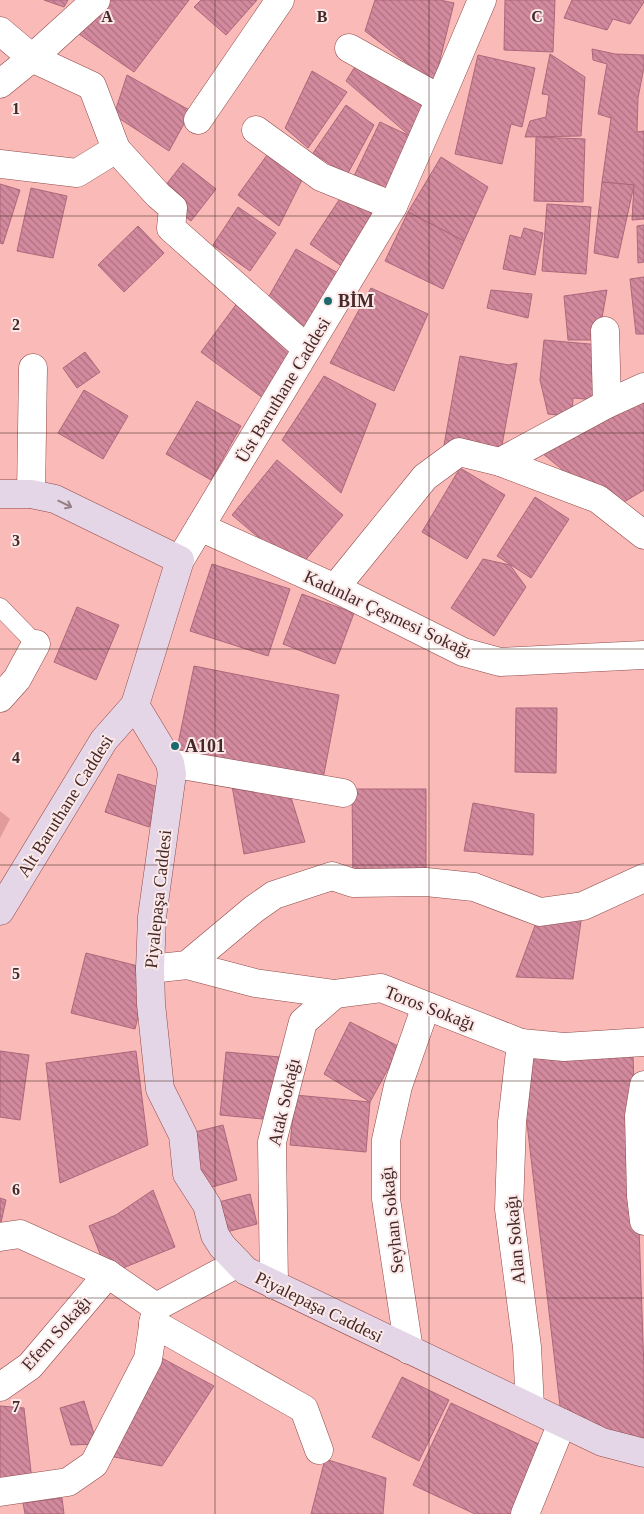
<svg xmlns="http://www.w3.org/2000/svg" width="644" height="1514" font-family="'Times New Roman',serif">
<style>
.green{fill:#e19b98}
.building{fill:url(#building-back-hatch);stroke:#ad677b}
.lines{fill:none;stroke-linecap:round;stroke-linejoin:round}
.lane-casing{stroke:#8e4a49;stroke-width:19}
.street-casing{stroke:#8e4a49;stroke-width:29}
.secondary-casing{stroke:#8e4a49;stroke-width:29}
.lane{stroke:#fff;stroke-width:18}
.street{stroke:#fff;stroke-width:28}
.secondary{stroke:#e5d6e7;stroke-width:28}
.oneway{stroke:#967f87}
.grid{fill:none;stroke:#472827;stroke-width:1;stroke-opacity:0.55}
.poi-dot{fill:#1c696e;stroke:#fae9e8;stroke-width:2}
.labels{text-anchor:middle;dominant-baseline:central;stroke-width:4;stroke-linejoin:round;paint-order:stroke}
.poi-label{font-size:18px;font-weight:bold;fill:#472827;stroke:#fae9e8;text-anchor:start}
.street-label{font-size:18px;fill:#472827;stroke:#fae9e8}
.grid-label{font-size:16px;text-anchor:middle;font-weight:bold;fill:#472827;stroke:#fae9e8;stroke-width:4;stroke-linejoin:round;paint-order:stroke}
</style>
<defs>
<pattern id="building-back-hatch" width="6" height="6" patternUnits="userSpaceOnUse" patternTransform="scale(1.25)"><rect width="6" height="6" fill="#d38a9e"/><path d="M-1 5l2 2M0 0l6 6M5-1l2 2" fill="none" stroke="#ad7181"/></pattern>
</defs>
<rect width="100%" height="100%" fill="#fabab7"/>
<path class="green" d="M0,811L10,819L0,838Z"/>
<g class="building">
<path d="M44,0H68L64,7Z"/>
<path d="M104,0H189L134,72L76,32Z"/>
<path d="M201,0H257L226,35L194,7Z"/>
<path d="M375,0H440L454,3L434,84L365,31Z"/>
<path d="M505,0H555L553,52L504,50Z"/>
<path d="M572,0H644V2L630,24L613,19L607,30L564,18Z"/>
<path d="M369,44L434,84L410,136L346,81Z"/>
<path d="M592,49L615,54L644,55V67L638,98L637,132L644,131V219L632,220L634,185L602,182L611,118L598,114L607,64L593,60Z"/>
<path d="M550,54L585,77L581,136L525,137L530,121L546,117L549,95L542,94Z"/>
<path d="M478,55L535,68L522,127L511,124L502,164L455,154Z"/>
<path d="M312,71L347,92L308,148L285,128Z"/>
<path d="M127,75L191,111L169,151L114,115Z"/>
<path d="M346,105L374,125L347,175L313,153Z"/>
<path d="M380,122L410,136L385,192L354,176Z"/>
<path d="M536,137L585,139L583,202L534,201Z"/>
<path d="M270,151L304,176L279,226L238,195Z"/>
<path d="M441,157L488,187L464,241L408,212Z"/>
<path d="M183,163L216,189L191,221L158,195Z"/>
<path d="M602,182L634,185L618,258L594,253Z"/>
<path d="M0,184L20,190L3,244L0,243Z"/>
<path d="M31,188L67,196L53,258L17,251Z"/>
<path d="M341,197L376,209L346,269L310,244Z"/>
<path d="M547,204L591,207L586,274L542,271Z"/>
<path d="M238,207L276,233L250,271L213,245Z"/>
<path d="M408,212L464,241L443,289L385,261Z"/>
<path d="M644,225V262L638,263L637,226Z"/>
<path d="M138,226L164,253L124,292L98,265Z"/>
<path d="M524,228L543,233L535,275L503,269L510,235L521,238Z"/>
<path d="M296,249L338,273L306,327L265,303Z"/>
<path d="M644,277V334H636L630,279Z"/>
<path d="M371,288L428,314L394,391L330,363Z"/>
<path d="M491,290L532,294L528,318L487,308Z"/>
<path d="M607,290L598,340H568L564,296Z"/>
<path d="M238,302L300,348L263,398L201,352Z"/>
<path d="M544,340L601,345L597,400L573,398L572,416L548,414L540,380Z"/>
<path d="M85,352L100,372L77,388L63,368Z"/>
<path d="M460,356L509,365L517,363L500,456L444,445Z"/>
<path d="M324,376L376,404L341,493L282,440Z"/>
<path d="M84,390L128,416L103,459L58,433Z"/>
<path d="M644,394V490L619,505L586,489L542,453Z"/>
<path d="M197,401L241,426L211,480L166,454Z"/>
<path d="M277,460L343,515L297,570L232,515Z"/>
<path d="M460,468L505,495L467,559L422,532Z"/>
<path d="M535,497L569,519L531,578L497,556Z"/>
<path d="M483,559L510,565L526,587L494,636L451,608Z"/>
<path d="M212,564L290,589L268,656L190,631Z"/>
<path d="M302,594L354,613L335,664L283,644Z"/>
<path d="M77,607L119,625L96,680L54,662Z"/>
<path d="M194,666L339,695L323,779L177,749Z"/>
<path d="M516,708H557L556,773L515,772Z"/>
<path d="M118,774L161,788L149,827L105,812Z"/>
<path d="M231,780L288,788L305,842L244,854Z"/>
<path d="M352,789H426V882L353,883Z"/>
<path d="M473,803L534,814L533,855L464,851Z"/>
<path d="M540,912L581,921L573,979L516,977Z"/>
<path d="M86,953L150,969L135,1029L71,1013Z"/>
<path d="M350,1022L400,1047L370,1102L324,1074Z"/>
<path d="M0,1051L29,1055L20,1120L0,1117Z"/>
<path d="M136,1051L148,1145L60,1183L46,1063Z"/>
<path d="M226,1052L280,1057L274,1120L220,1115Z"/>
<path d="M519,1055L633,1056L644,1370V1439L562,1423Z"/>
<path d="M295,1095L370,1102L366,1152L290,1145Z"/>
<path d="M223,1125L237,1180L198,1191L183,1135Z"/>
<path d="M153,1190L175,1247L108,1274L89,1226L116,1215Z"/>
<path d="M250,1194L257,1224L215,1235L207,1205Z"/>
<path d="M0,1198L6,1200L0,1227Z"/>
<path d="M158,1356L214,1386L162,1466L109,1456Z"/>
<path d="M402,1377L449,1400L419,1461L372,1437Z"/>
<path d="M84,1401L97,1444L71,1445L60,1408Z"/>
<path d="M451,1403L543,1446L512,1514H475L413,1485Z"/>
<path d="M0,1406L24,1408L32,1481L0,1484Z"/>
<path d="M325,1459L386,1478L383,1514H311Z"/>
<path d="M62,1498L64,1514H25L23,1503Z"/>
</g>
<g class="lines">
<g class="lane-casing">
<path id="lane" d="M0,607L36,644"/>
</g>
<g class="street-casing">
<g id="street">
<path d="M0,31L32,58L92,86L116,149L77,173L0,164"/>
<path d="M349,48L440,99"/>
<path d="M0,84L32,58L96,0"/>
<path d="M198,120L280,0"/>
<path d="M256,130L321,177L393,206"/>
<path d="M116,149L158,195L173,208L171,228L307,349"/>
<path d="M605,331L607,404"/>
<path d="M500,462L598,499L644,535"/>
<path d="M31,494L33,368"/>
<path d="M200,527L335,588L463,652L500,662L644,655"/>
<path d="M180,560L393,206L440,99L482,0"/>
<path d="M335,588L425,477L459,452L500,462L607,404L644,387"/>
<path d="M0,698L17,679L36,644"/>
<path d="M170,763L343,793"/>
<path d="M187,965L255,983L335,994L381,988L521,1043L564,1047L644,1042"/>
<path d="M150,969L187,965L254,909L274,895L332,876L353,883L426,882L474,887L540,912L583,906L644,878"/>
<path d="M521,1043L512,1122L509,1209L527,1347L530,1407"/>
<path d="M644,1085L639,1116L641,1196L644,1221"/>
<path d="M0,1237L20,1234L108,1274L156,1307L238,1263"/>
<path d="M274,1285L272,1142L303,1022L335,994"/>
<path d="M153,1323L304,1409L319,1450"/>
<path d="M409,1350L386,1199V1140L398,1086L426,1006"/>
<path d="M0,1387L30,1366L108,1274"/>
<path d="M0,1492L68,1482L94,1464L148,1359L156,1307"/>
<path d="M525,1514L562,1423"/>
</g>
</g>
<g class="secondary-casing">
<g id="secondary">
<path d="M0,494H31L55,499L180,560L135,705L170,763L172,774L152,917L150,969L151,1004L160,1089L183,1135L187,1174L207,1205L215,1235L222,1246L246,1271L602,1442L644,1453"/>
<path d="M0,911L104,740L135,705"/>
</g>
</g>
<use href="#lane" class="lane"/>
<use href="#street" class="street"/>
<use href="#secondary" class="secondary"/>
</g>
<defs><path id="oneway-shaft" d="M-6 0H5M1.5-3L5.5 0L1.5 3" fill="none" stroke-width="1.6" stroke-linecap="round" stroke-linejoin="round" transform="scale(1.25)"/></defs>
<use class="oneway" href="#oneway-shaft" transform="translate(65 504) rotate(26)"/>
<path class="grid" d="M215,0V1514M429,0V1514M0,216H644M0,433H644M0,649H644M0,865H644M0,1081H644M0,1298H644"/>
<g class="poi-dot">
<circle cx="328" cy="301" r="5"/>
<circle cx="175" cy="746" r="5"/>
</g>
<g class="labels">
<g class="poi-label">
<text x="338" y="301">BİM</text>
<text x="185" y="746">A101</text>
</g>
<g class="street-label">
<text transform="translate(283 390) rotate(-59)">Üst Baruthane Caddesi</text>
<text transform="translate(388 614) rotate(25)">Kadınlar Çeşmesi Sokağı</text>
<text transform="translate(65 806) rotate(-58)">Alt Baruthane Caddesi</text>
<text transform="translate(158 899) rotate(-84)">Piyalepaşa Caddesi</text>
<text transform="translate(430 1008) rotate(21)">Toros Sokağı</text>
<text transform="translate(284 1102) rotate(-77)">Atak Sokağı</text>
<text transform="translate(392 1220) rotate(-96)">Seyhan Sokağı</text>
<text transform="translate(515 1240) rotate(-95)">Alan Sokağı</text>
<text transform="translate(319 1307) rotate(26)">Piyalepaşa Caddesi</text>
<text transform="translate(56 1333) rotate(-48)">Efem Sokağı</text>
</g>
</g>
<g class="grid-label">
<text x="107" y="22">A</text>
<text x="322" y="22">B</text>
<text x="537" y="22">C</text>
<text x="16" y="114">1</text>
<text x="16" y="330">2</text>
<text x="16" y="546">3</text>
<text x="16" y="763">4</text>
<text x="16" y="979">5</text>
<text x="16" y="1195">6</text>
<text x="16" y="1412">7</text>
</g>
</svg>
